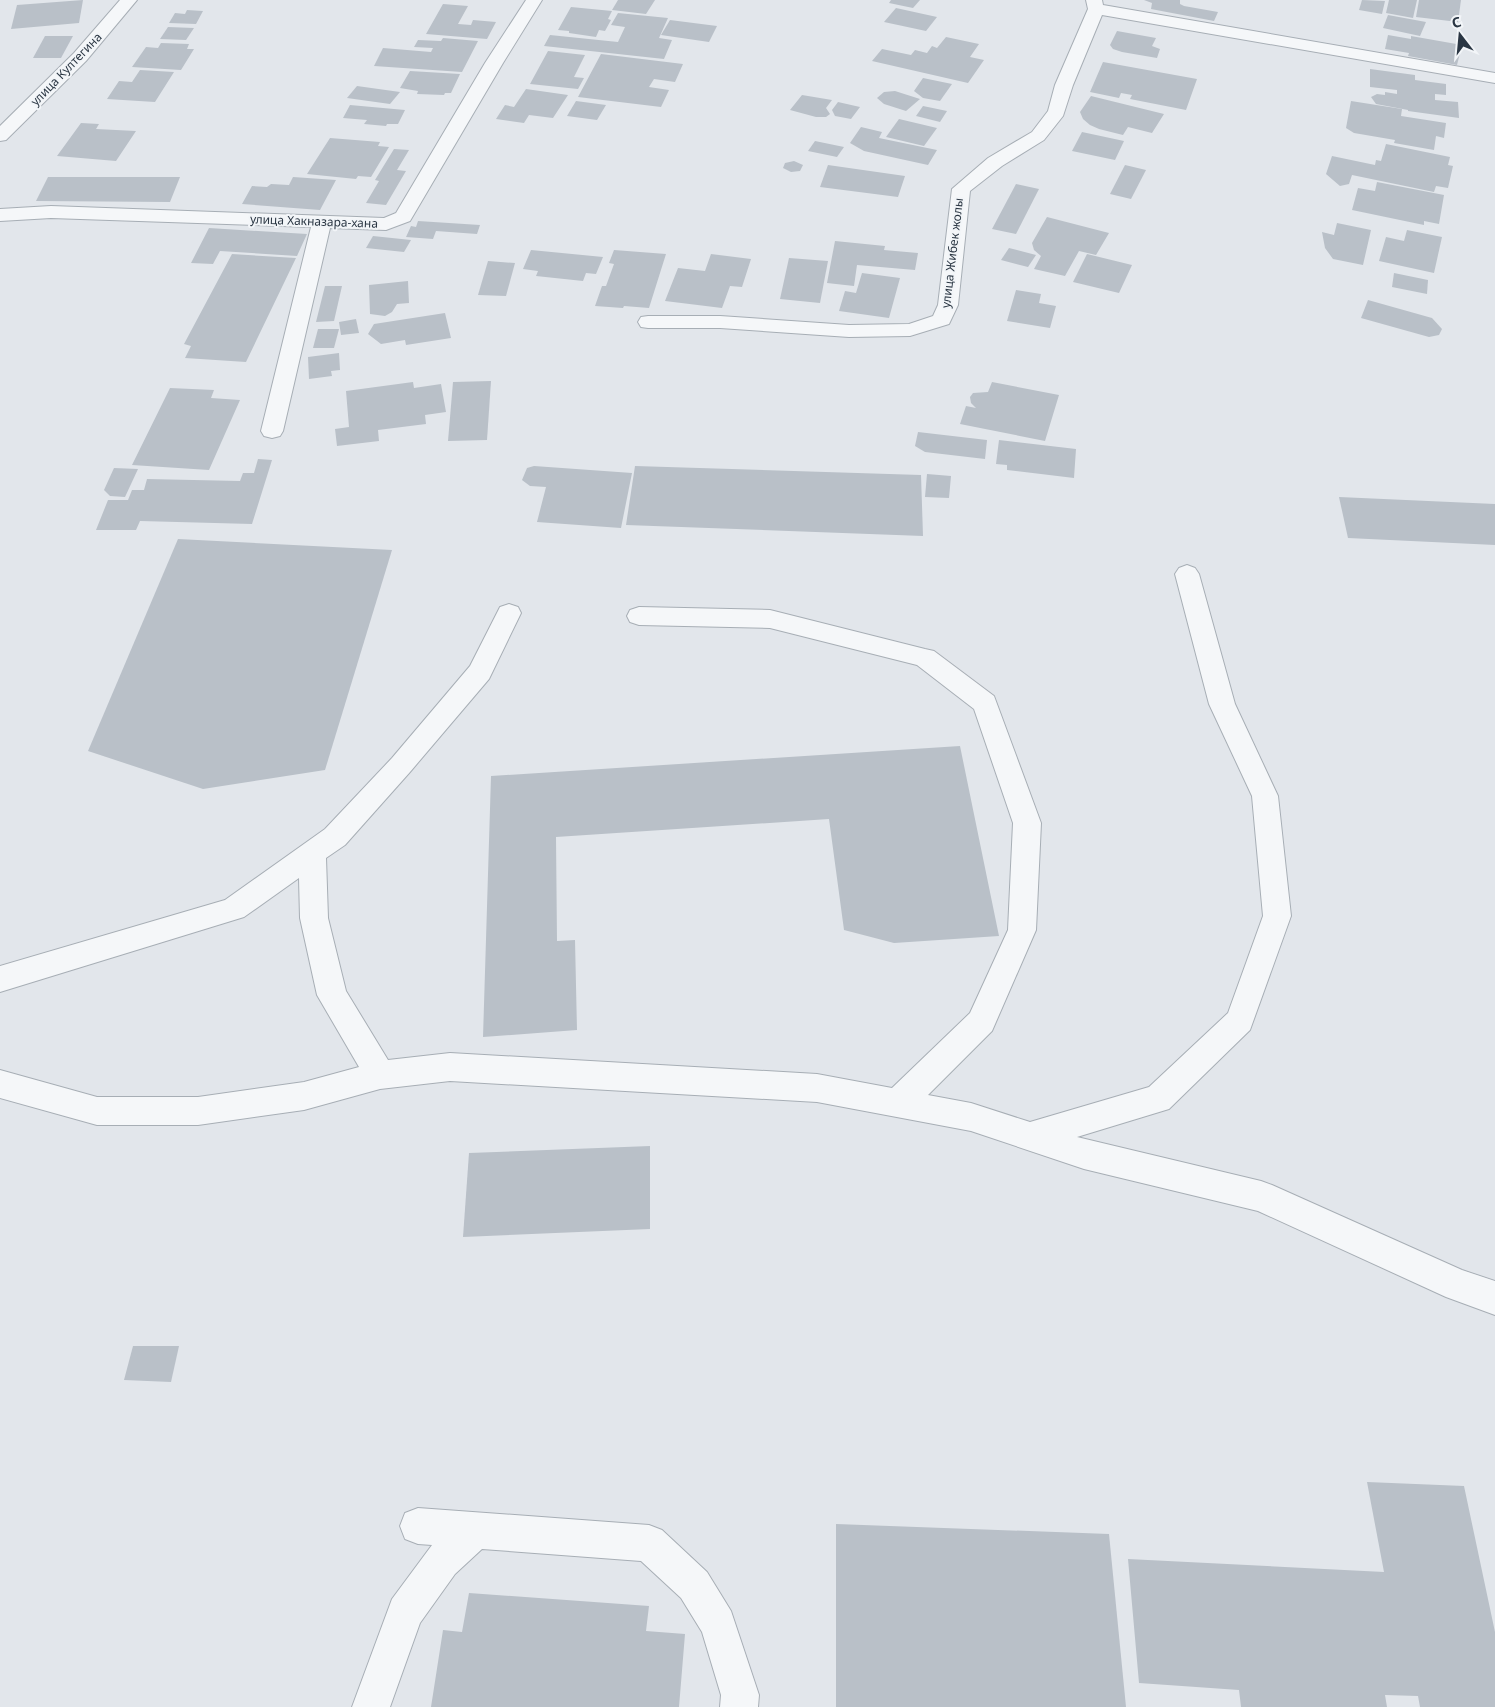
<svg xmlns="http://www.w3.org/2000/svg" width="1495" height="1707" font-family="'Noto Sans',sans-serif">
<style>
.building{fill:#b9c0c8}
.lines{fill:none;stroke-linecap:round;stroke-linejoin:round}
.minor-casing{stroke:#a7aeb5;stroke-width:2}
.minor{fill:#f5f7f9;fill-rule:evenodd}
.labels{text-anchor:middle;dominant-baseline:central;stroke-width:4;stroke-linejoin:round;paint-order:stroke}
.far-street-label{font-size:12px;fill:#2a3643;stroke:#f2f5f8}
</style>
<rect width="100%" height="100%" fill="#e2e6eb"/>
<g class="building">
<path d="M83,0L79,23L11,29L17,5Z"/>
<path d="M618,0H655L646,14L612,10Z"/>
<path d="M891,0H920L913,8L889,3Z"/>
<path d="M1144,0H1180V4L1184,6L1218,12L1214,21L1151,9L1152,3Z"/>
<path d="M1362,0L1385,1L1382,14L1359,10Z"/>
<path d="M1389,0H1417L1413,18L1386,13Z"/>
<path d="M1419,0H1461L1458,22L1416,17Z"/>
<path d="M443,4L468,6L458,24L471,25L473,20L496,22L487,39L426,34Z"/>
<path d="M571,7L612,11L608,19L611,20L605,31L599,30L596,37L569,33V31L558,30Z"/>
<path d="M896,8L937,17L926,31L884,22Z"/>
<path d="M187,10L203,11L196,24L169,23L175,13L185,14Z"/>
<path d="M618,13L668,18L659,38L672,40L664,59L544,46L550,35L618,42L625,27L611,25Z"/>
<path d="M1388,15L1426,22L1420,36L1383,28Z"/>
<path d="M670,20L717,26L709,42L661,35Z"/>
<path d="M168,27L194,28L186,40L160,39Z"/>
<path d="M1117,31L1156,38L1152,46L1160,49L1157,58L1122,52L1113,49L1110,45Z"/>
<path d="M1388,35L1411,39V36L1462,45L1457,65L1408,56L1409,53L1385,49Z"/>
<path d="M45,36H73L61,58H33Z"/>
<path d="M946,37L979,44L970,57L984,60L968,83L872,61L882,49L911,55L915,50L927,53L932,46L937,48Z"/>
<path d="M443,38L478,41L462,72L374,66L383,48L431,52L433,48L414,47L418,40L441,41Z"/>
<path d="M161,43L189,44L187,49H194L181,70L132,67L146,47L158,48Z"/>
<path d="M548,51L585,55L574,77L584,78L578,89L530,84Z"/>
<path d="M601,54L683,64L675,82L654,79L649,87L669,90L661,107L578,97Z"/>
<path d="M1103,62L1197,79L1186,110L1130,99L1132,95L1121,93L1119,98L1090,92Z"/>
<path d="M1370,69L1415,75V80L1446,84V95L1435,94V100L1458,102L1459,118L1408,111V110L1376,104L1371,97L1377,94L1385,95V92L1397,94V90L1370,87Z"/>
<path d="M140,70L174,72L155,102L107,99L119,81L132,82Z"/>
<path d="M410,71L460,74L451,93H445L444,95L417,94L418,91L400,88Z"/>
<path d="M923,78L952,84L940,101L923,98L914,91Z"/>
<path d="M357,86L400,92L390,104L347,98Z"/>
<path d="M526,89L568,95L553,118L529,115L524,123L496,119L505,105L514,107Z"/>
<path d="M895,91L920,99L906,111L884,104L877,98L884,92Z"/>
<path d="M802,95L832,100L826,108L830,114L826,117H816L790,110Z"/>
<path d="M1091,96L1164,114L1152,133L1128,127L1123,135L1099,129L1090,125L1083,119L1080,112Z"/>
<path d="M576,101L606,105L597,120L567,116Z"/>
<path d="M1351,101L1402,109L1401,116L1446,123L1444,138L1436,136L1434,150L1394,143L1395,140L1354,133L1346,128Z"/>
<path d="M838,102L860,107L851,119L835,116L832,110Z"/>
<path d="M350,105L405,110L398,124H387L386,126L364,124L367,120L343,118Z"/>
<path d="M923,106L947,111L940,122L916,116Z"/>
<path d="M899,119L937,128L924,146L886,137Z"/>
<path d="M81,123L99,124L96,129L136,131L116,161L57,156Z"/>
<path d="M861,127L882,132L879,138L937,150L928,165L864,151L850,143Z"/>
<path d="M1082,132L1124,141L1115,160L1072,151Z"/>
<path d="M330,138L380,142L378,146L389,147L371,177L358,176L356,179L307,174Z"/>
<path d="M815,141L844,147L837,157L808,151Z"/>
<path d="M1386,144L1450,157L1448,165L1453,166L1448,188L1436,186L1434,192L1352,175L1349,184L1340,186L1326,174L1332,156L1375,165L1376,160L1381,161Z"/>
<path d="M394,149L409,150L397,170L406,171L386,205L366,203L379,181L375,180Z"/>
<path d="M794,161L803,165L800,171L791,172L783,168L785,163Z"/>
<path d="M828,165L905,176L898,197L820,187Z"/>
<path d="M1125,165L1146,170L1131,199L1110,194Z"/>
<path d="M48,177H180L170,202L36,201Z"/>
<path d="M293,177L336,180L320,210L242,204L252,186L267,187L271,184L289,185Z"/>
<path d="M1377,182L1444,195L1439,224L1424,221V225L1352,210L1358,188L1375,191Z"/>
<path d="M1016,184L1039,189L1016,234L992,229Z"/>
<path d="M1047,217L1109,233L1096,255L1079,251L1065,276L1034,269L1041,256L1034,250L1032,243Z"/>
<path d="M418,221L480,225L477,234L436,231L433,239L406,237L411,226L416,227Z"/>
<path d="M1337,223L1371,230L1363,265L1333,259L1325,248L1322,232L1334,235Z"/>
<path d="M209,228L307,234L297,256L220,251L213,264L191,263Z"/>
<path d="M1407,230L1442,237L1434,273L1379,261L1386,237L1404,241Z"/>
<path d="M373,236L411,240L404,252L366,248Z"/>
<path d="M835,241L885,246L884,250L918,253L915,270L857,265L854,286L827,283Z"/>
<path d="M1009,248L1036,255L1028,267L1001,260Z"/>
<path d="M531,250L603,257L596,274L586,273L583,281L536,276L538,271L523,269Z"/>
<path d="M614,250L666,254L649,308L624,306L623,308L595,306L602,286H606L614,264L609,263Z"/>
<path d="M232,254L296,258L246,362L185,358L191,346L184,344Z"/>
<path d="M711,254L751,259L742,287L730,286L722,308L665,301L678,268L705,271Z"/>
<path d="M1087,254L1132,265L1119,293L1073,282Z"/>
<path d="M789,258L828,261L820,303L780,299Z"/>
<path d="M488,261L515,263L506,296L478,295Z"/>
<path d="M862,273L900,278L889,318L839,311L845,291L856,293Z"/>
<path d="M1394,273L1428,280L1427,294L1392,287Z"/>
<path d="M408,281L409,303L397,304L392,312L385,316L370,314L369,285Z"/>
<path d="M325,286H342L334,321L316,322Z"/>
<path d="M1016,290L1041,294L1039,303L1056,306L1050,328L1007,321Z"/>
<path d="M1368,300L1432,318L1442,329L1439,335L1429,337L1361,318Z"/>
<path d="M445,313L451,338L406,345L405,340L381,344L368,334L374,324Z"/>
<path d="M356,319L359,333L341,335L339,322Z"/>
<path d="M318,329H339L334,348H313Z"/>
<path d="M339,353L340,370L331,371L332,376L309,379L308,357Z"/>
<path d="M491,381L487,440L448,441L453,382Z"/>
<path d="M413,382L414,388L441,384L446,412L425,415L426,424L378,430L379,441L337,446L335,429L349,427L346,391Z"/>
<path d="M992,382L1059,395L1045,441L960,424L966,406L976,408L971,403L970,397L973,393L988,392Z"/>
<path d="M170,388L214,390L211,398L240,400L209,470L132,465Z"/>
<path d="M918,432L987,440L985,459L925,452L915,446Z"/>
<path d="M999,440L1076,449L1074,478L1007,470V465L996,464Z"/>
<path d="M258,459L272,460L252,524L140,521L136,530H96L108,500H128L132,490H144L147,479L240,481L243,473H254Z"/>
<path d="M534,466L632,473L621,528L537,522L546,487L530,486L522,480L527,468Z"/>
<path d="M635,466L921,475L923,536L626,525Z"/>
<path d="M114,468L138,469L125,497L110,496L104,490Z"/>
<path d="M927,474L951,476L949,498L925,497Z"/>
<path d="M1339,497L1495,504V545L1348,538Z"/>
<path d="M178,539L392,550L325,770L203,789L88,751Z"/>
<path d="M960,746L999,936L894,943L844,930L829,819L556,837L557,941L575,940L577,1030L483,1037L491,776Z"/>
<path d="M650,1146V1229L463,1237L469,1153Z"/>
<path d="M133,1346H179L171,1382L124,1380Z"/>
<path d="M1367,1482L1464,1486L1495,1632V1707H1420L1418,1696L1385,1695L1387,1707H1241L1239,1690L1139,1683L1128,1559L1384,1572Z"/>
<path d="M836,1524L1109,1534L1126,1707H836Z"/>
<path d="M469,1593L649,1606L646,1631L685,1634L679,1707H431L443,1630L462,1632Z"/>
</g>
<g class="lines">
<g class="minor-casing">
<g id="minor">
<path d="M120,0H137L86,61L6,140L0,141V126L74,53Z"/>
<path d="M526,0H542L503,63L410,221L386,230L330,228L283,431L280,436L272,438L264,436L261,431L311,227L51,218L0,221V209L51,206L384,218L396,213L485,63Z"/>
<path d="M1086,0H1102L1103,5L1495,73V83L1102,15L1073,85L1063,116L1044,140L1002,166L970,191L958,305L949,324L910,336L849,337L720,328H648L641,327L638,322L641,317L648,316H720L849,325L909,324L933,316L938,305L952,189L988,158L1032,132L1048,111L1055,85L1088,9Z"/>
<path d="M1187,565L1195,568L1199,574L1235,704L1278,796L1291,916L1250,1030L1169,1109L1077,1137L1261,1181L1272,1185L1462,1270L1495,1281V1315L1446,1297L1258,1211L1084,1169L971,1131L817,1102L450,1081L380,1089L304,1110L198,1125H97L0,1098V1070L97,1097H198L304,1082L359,1067L317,995L300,918L299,878L244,917L0,992V966L225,900L325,829L392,758L470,666L500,607L509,604L518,607L521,613L489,679L410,772L345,845L326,858L328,918L346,991L388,1060L450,1053L817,1074L892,1088L970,1013L1008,930L1013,823L974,709L917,665L770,628L639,625L630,622L627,616L630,610L639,607L770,610L925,649L934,651L994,696L1041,823L1036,930L992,1031L928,1095L971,1103L1030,1122L1149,1087L1228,1013L1263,916L1252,796L1209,704L1175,574L1179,568Z"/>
<path d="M418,1508L649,1525L662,1530L707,1572L731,1611L759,1695L758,1707H720L721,1695L702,1632L681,1598L641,1561L482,1549L455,1574L420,1623L390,1707H352L392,1599L432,1545L418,1544L405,1539L400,1526L405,1513Z"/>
</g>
</g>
<use href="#minor" class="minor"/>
</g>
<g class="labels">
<g class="far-street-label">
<text transform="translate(66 69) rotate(-46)">улица Култегина</text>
<text transform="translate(314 221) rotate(2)">улица Хакназара-хана</text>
<text transform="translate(952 253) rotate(-83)">улица Жибек жолы</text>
</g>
</g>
<g transform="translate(1460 35) rotate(344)" stroke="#f2f5f8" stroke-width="4" paint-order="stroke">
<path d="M0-4L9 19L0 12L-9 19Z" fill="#2a3643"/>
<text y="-8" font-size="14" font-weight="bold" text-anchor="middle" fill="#2a3643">С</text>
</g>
</svg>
